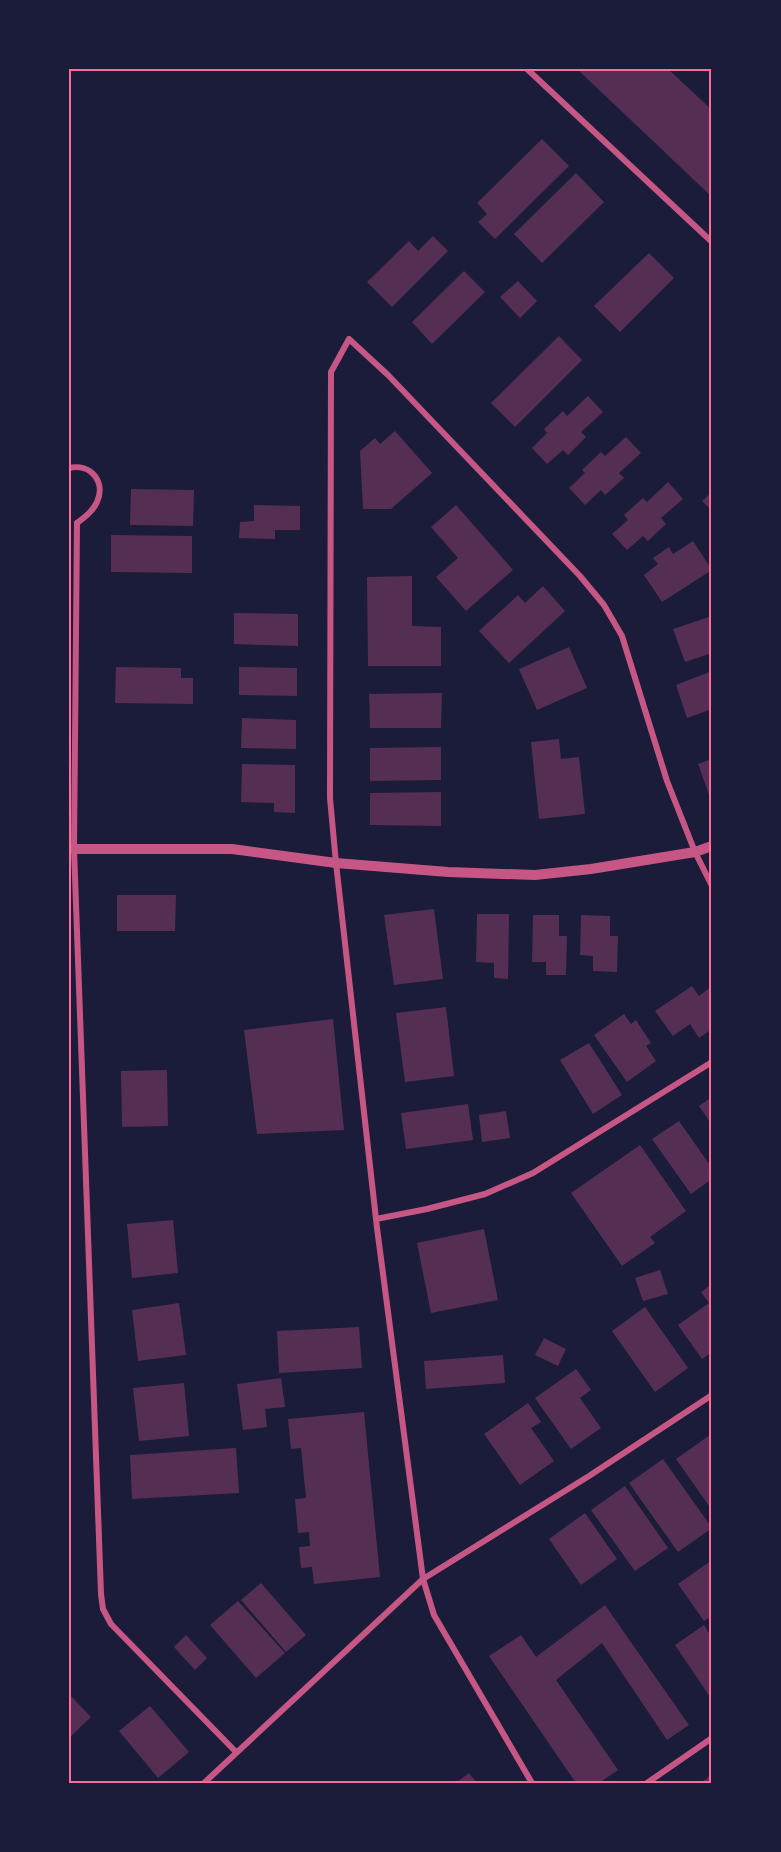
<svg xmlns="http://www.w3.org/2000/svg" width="781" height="1852" font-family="'IBM Plex Serif',serif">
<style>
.building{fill:#542f53}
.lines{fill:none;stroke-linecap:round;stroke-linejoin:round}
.minor{stroke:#c65784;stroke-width:6}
.tertiary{stroke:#c65784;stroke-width:10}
.neatline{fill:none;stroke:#ff6b9d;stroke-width:2}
</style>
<rect width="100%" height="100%" fill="#1b1b3a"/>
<g class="building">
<path d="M577,69H668L712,110V197Z"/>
<path d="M542,139L569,166L495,239L478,222L487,214L477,203Z"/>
<path d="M576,173L604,202L542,263L514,234Z"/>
<path d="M433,236L448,251L392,307L367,282L409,241L418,251Z"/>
<path d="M649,253L674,278L620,332L594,306Z"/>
<path d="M464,271L485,292L432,344L412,322Z"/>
<path d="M518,281L537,301L520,318L500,297Z"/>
<path d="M559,336L582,360L515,427L491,403Z"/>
<path d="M588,396L603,412L581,432L586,437L568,455L563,450L547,464L532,448L547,433L544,429L563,411L567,416Z"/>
<path d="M395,431L432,473L391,509H363L360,451L375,438L380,444Z"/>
<path d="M626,437L641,453L619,473L624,478L605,495L601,490L585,505L569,488L585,473L582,470L601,452L605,456Z"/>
<path d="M668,482L683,499L661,518L666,524L648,541L643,536L627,550L612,534L628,520L624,515L643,498L647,502Z"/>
<path d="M131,489L194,490L193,526L130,525Z"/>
<path d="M712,492V511L702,501Z"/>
<path d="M254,505L300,506V530H275V539L239,538L240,522L254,521Z"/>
<path d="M456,505L513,570L466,611L436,577L458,558L431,527Z"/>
<path d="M111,535L192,536V573L111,572Z"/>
<path d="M693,541L712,570L662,602L644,575L658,564L653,558L669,547L673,554Z"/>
<path d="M412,576V626L441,627V666H368L367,577Z"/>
<path d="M543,586L565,611L509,663L479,631L518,595L525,603Z"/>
<path d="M234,613L298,614V646L234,644Z"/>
<path d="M712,616V653L685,662L673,629Z"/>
<path d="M569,647L587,688L537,710L519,669Z"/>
<path d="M116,667L181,668V678H193V704L115,703Z"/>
<path d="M239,667L297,668V696L239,695Z"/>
<path d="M712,671V709L687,718L676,685Z"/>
<path d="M442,693L441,728H370L369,694Z"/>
<path d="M242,718L296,720V749L241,748Z"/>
<path d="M559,739L561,759L579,757L585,814L539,819L531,742Z"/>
<path d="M441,747V780L370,781V748Z"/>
<path d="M712,759V803L698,764Z"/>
<path d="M242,764L295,765V813L274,812V803L241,802Z"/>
<path d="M441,792V826L370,825V793Z"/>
<path d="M117,895H176L175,931H117Z"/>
<path d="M434,909L443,979L394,985L384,915Z"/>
<path d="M477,914H509L508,979L494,978V963L476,962Z"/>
<path d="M533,915H559V936H567L566,975H546V962H532Z"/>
<path d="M581,915L610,916V936H618L617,972L593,971V956L580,955Z"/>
<path d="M692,986L699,996L712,986V1029L699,1038L690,1024L673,1036L655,1011Z"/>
<path d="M446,1007L454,1076L405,1082L396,1013Z"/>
<path d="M624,1014L631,1024L636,1020L651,1043L646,1046L656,1061L627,1082L594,1035Z"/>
<path d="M333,1019L344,1130L257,1134L244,1030Z"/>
<path d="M589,1043L622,1095L593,1114L560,1060Z"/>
<path d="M167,1070L168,1126L122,1127L121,1071Z"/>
<path d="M712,1097V1125L699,1106Z"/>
<path d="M468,1104L473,1140L406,1149L401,1113Z"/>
<path d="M506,1111L510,1138L482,1142L479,1115Z"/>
<path d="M679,1121L712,1168V1179L691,1194L652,1139Z"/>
<path d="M640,1145L686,1211L650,1237L655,1243L622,1266L571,1193Z"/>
<path d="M173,1220L178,1273L132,1278L127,1224Z"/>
<path d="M484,1229L498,1300L431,1313L417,1243Z"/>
<path d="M660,1270L668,1294L643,1301L635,1278Z"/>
<path d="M712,1284V1352L702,1359L678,1325L709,1303L701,1292Z"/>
<path d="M179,1303L186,1355L138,1361L132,1310Z"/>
<path d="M645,1307L688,1368L655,1392L612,1331Z"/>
<path d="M359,1327L362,1368L279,1373L277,1331Z"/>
<path d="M544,1338L566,1349L558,1366L535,1355Z"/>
<path d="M503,1355L505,1383L426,1389L424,1361Z"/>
<path d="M576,1369L591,1390L580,1398L601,1428L571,1449L535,1398Z"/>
<path d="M281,1378L285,1407L265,1409L267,1427L243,1430L237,1384Z"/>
<path d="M184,1383L189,1436L139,1441L133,1388Z"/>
<path d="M528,1403L541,1422L531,1428L554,1461L520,1485L484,1434Z"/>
<path d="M364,1412L380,1577L314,1584L312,1567L301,1568L299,1547L310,1546L309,1532L298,1533L295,1499L306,1498L301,1448L291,1449L288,1419Z"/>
<path d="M710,1435L712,1437V1510L676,1459Z"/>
<path d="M236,1448L239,1493L132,1499L130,1455Z"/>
<path d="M663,1459L712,1528L678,1552L629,1483Z"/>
<path d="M625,1486L668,1548L635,1571L591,1510Z"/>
<path d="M585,1513L617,1559L581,1585L549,1539Z"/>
<path d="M712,1560V1616L704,1621L678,1584Z"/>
<path d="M261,1583L306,1635L286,1652L241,1600Z"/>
<path d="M238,1601L285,1653L256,1678L210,1625Z"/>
<path d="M605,1605L689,1725L667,1740L602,1643L556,1680L618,1770L599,1783H576L489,1656L521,1635L536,1657Z"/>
<path d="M704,1625L712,1638V1700L675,1645Z"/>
<path d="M186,1635L207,1658L195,1670L174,1647Z"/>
<path d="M69,1694L91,1717L69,1738Z"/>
<path d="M150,1706L189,1752L158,1778L119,1731Z"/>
<path d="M469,1773L477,1783H456Z"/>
<path d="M712,1774V1783H701Z"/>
</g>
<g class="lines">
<g class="minor">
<path d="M527,69L712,242"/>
<path d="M69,468C91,463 106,482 97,502C93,511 85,517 77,523"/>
<path d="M77,523L74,849L101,1594L103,1609L111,1624L236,1752"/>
<path d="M376,1219L427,1209L485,1194L533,1173L712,1062"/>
<path d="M204,1783L423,1579L589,1476L712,1395"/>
<path d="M532,1783L434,1615L423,1579L377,1228L336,863L330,798L331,372L349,339L388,375L580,576L604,605L622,636L667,781L695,852L712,886"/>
<path d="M647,1783L712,1738"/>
</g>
<path class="tertiary" d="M69,849H232L336,863L448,872L535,875L591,869L695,852L712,846"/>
</g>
<rect width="781" height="1852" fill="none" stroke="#1b1b3a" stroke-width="141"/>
<rect x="70" y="70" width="640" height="1712" class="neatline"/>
</svg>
